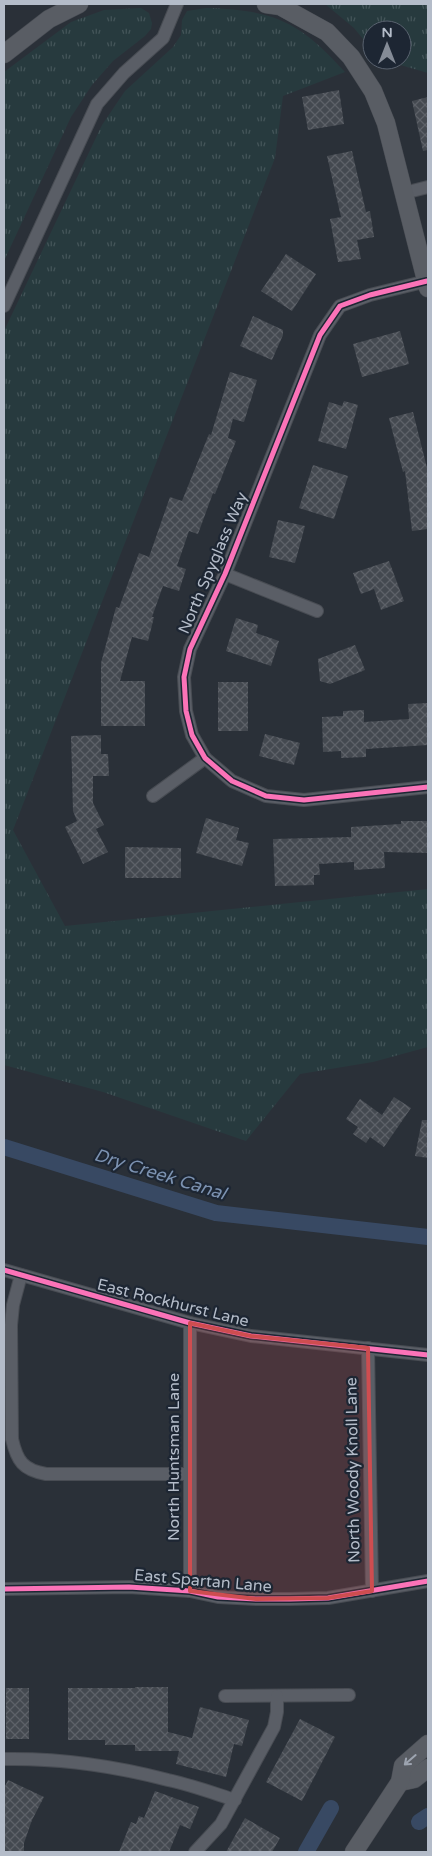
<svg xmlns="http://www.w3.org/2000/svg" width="432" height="1856" font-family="'Varela Round',sans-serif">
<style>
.grass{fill:url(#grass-tufts)}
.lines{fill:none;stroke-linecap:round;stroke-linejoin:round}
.canal{stroke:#384963;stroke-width:16}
.building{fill:url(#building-cross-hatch)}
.street-casing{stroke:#484c53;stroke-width:14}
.secondary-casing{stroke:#484c53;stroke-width:19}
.street{stroke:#5a5e66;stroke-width:12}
.secondary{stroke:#595d64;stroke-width:18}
.cycleway-casing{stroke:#1d2633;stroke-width:8}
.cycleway{stroke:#fb73b8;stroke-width:5}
.oneway{stroke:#9da4b0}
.marked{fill:#ce4d50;fill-opacity:0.2;stroke:#ce4d50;stroke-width:4;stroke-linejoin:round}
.labels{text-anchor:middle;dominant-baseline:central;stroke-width:4.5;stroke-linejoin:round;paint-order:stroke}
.street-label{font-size:16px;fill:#b4bcc9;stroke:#1d2633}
.water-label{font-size:18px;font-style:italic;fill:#7c92b1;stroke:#1d2633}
</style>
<defs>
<pattern id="grass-tufts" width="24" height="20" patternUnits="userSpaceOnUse" patternTransform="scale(1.25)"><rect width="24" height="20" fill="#273a3e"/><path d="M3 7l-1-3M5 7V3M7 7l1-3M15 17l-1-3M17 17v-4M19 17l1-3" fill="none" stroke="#445559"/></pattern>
<pattern id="building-cross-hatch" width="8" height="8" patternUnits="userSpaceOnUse" patternTransform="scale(1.25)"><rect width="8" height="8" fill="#444950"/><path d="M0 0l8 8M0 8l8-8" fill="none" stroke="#5d6168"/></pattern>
</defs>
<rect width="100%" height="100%" fill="#2a3038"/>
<g class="grass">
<path d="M325,4H428V73L383,60H402V30H372V50L354,28Z"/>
<path d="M141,8L149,13L152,23L151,29L145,36L113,61L92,85L71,117L4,261V72L71,22L104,10Z"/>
<path d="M206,8C274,10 299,21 345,72L283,96L275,158L13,830L65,926L428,889V1047L373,1062L300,1074L246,1141L103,1092L4,1065V331L102,125L125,91L173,47L181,35L182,20L187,11Z"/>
</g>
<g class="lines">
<g class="canal">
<path d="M4,1147L216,1213L428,1237"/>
<path d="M419,1822L428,1816"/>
<path d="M306,1852L331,1808"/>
</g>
</g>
<g class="building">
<path d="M339,90L344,124L308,130L302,97Z"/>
<path d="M428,97V150L423,151L412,101Z"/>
<path d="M352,151L366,212L370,211L374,237L357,240L361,259L338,262L330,219L341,217L327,156Z"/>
<path d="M286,254L316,274L292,311L261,291Z"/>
<path d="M253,316L283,330V335L272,360L240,346Z"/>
<path d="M400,331L409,364L362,377L353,344Z"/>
<path d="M230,372L257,380L244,422L233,419L228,438L236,441L215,494L213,493L198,534L189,531L177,566L186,569L179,591L163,586L152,617H154L148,641L132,637L120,681H145V726H101V663L116,607L119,608L139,553L149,557L170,497L182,501L209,434L211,435Z"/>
<path d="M344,401L358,405L346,449L318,441L329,402L342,406Z"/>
<path d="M413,412L428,472V529L412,531L405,471L403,472L389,418Z"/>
<path d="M313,465L348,476L334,519L299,508Z"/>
<path d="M278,520L305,526L295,563L269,557Z"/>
<path d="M389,561L404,601L381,610L374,589L361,594L353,573Z"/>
<path d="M236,618L258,625L256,633L279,641L271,666L226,651Z"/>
<path d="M355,645L365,670L330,684L320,681L318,659Z"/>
<rect x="218" y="682" width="30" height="49"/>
<path d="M428,703V745L366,749V757L341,758V751L323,752L322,717L343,716V711L364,710V722L409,719L408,704Z"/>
<path d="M265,734L300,743L294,765L259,756Z"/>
<path d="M101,735V754H108L109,776H93V803L104,825L96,829L108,852L83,864L65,827L77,821L73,811L71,736Z"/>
<path d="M206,818L239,828L236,840L249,843L242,866L196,853Z"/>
<path d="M401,821H428V853L384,852L385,868L354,870V862L319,864L320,875H314V885L275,886L273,839L351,837V827L401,824Z"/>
<path d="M125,847L181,848V878H125Z"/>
<path d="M394,1097L411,1108L384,1147L370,1137L366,1143L353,1134L358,1127L346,1119L360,1099L382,1115Z"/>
<path d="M422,1120H428V1158L415,1156Z"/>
<path d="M135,1687H168V1732L192,1738L200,1707L249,1720L242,1746L234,1744L226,1777L176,1764L179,1751H135V1745H105V1740H68V1688H135Z"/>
<rect x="6" y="1688" width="23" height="51"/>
<path d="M300,1719L335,1737L302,1801L266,1782Z"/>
<path d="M8,1780L44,1797L32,1820L24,1843V1852H4V1788Z"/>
<path d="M155,1791L199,1807L190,1829L180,1825L169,1852H119L131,1822L136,1824L139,1816L144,1818Z"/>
<path d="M245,1818L280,1838L272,1852H226Z"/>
</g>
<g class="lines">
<g class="street-casing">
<g id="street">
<path d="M404,193L428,187"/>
<path d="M427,281L370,295L340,306L320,335L225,574L190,649L184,677L186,711L192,735L205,758L232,781L266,796L304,800L428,787"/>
<path d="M4,306L97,104L124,73L163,38L177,4"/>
<path d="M225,574L317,611"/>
<path d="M153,796L205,758"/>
<path d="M4,1270L190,1323L251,1336L428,1355"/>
<path d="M21,1275L13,1305L11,1325L12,1439C17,1461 23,1470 46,1474H189"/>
<path d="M190,1323V1591"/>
<path d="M368,1348L372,1591"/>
<path d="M4,1589L129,1587L190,1591L218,1597L256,1599H290L328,1598L428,1581"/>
<path d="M225,1696L349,1695"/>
<path d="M4,1759C59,1758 115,1766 168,1780C191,1785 213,1793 235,1800"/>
<path d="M195,1852L221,1824L274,1727L277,1712V1696"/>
</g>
</g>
<g class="secondary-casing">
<g id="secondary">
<path d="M266,4L280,6L327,32L351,57L373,91L386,123L428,288"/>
<path d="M4,54L49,19L79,4"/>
<path d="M400,1782L414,1779L428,1768"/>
<path d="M354,1852L400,1782L403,1766L428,1744"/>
</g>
</g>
<use href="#street" class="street"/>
<use href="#secondary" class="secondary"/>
<g class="cycleway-casing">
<g id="cycleway">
<path d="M427,281L370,295L340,306L320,335L225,574L190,649L184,677L186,711L192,735L205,758L232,781L266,796L304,800L428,787"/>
<path d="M4,1270L190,1323L251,1336L428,1355"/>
<path d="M4,1589L129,1587L190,1591L218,1597L256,1599H290L328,1598L428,1581"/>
</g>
</g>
<use href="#cycleway" class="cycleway"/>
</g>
<defs><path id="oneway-shaft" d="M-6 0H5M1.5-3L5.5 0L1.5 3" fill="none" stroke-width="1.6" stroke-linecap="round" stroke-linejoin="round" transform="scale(1.25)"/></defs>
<use class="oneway" href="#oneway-shaft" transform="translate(410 1760) rotate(139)"/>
<path class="marked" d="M190,1323L251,1336L368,1348L372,1591L328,1598L256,1599L190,1591Z"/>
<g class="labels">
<g class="street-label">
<text transform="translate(213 563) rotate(-67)">North Spyglass Way</text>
<text transform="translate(173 1303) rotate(14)">East Rockhurst Lane</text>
<text transform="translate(174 1457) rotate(-90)">North Huntsman Lane</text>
<text transform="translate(353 1470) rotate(-91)">North Woody Knoll Lane</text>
<text transform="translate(203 1581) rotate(5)">East Spartan Lane</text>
</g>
<g class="water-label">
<text transform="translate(160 1174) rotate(17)">Dry Creek Canal</text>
</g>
</g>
<rect width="432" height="1856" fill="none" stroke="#b4bcc9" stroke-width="10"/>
<g transform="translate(387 45)"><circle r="24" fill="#1d2633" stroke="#59626f"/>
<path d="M0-4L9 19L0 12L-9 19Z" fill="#848b96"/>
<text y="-8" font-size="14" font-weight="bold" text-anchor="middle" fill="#b4bcc9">N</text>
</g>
</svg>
